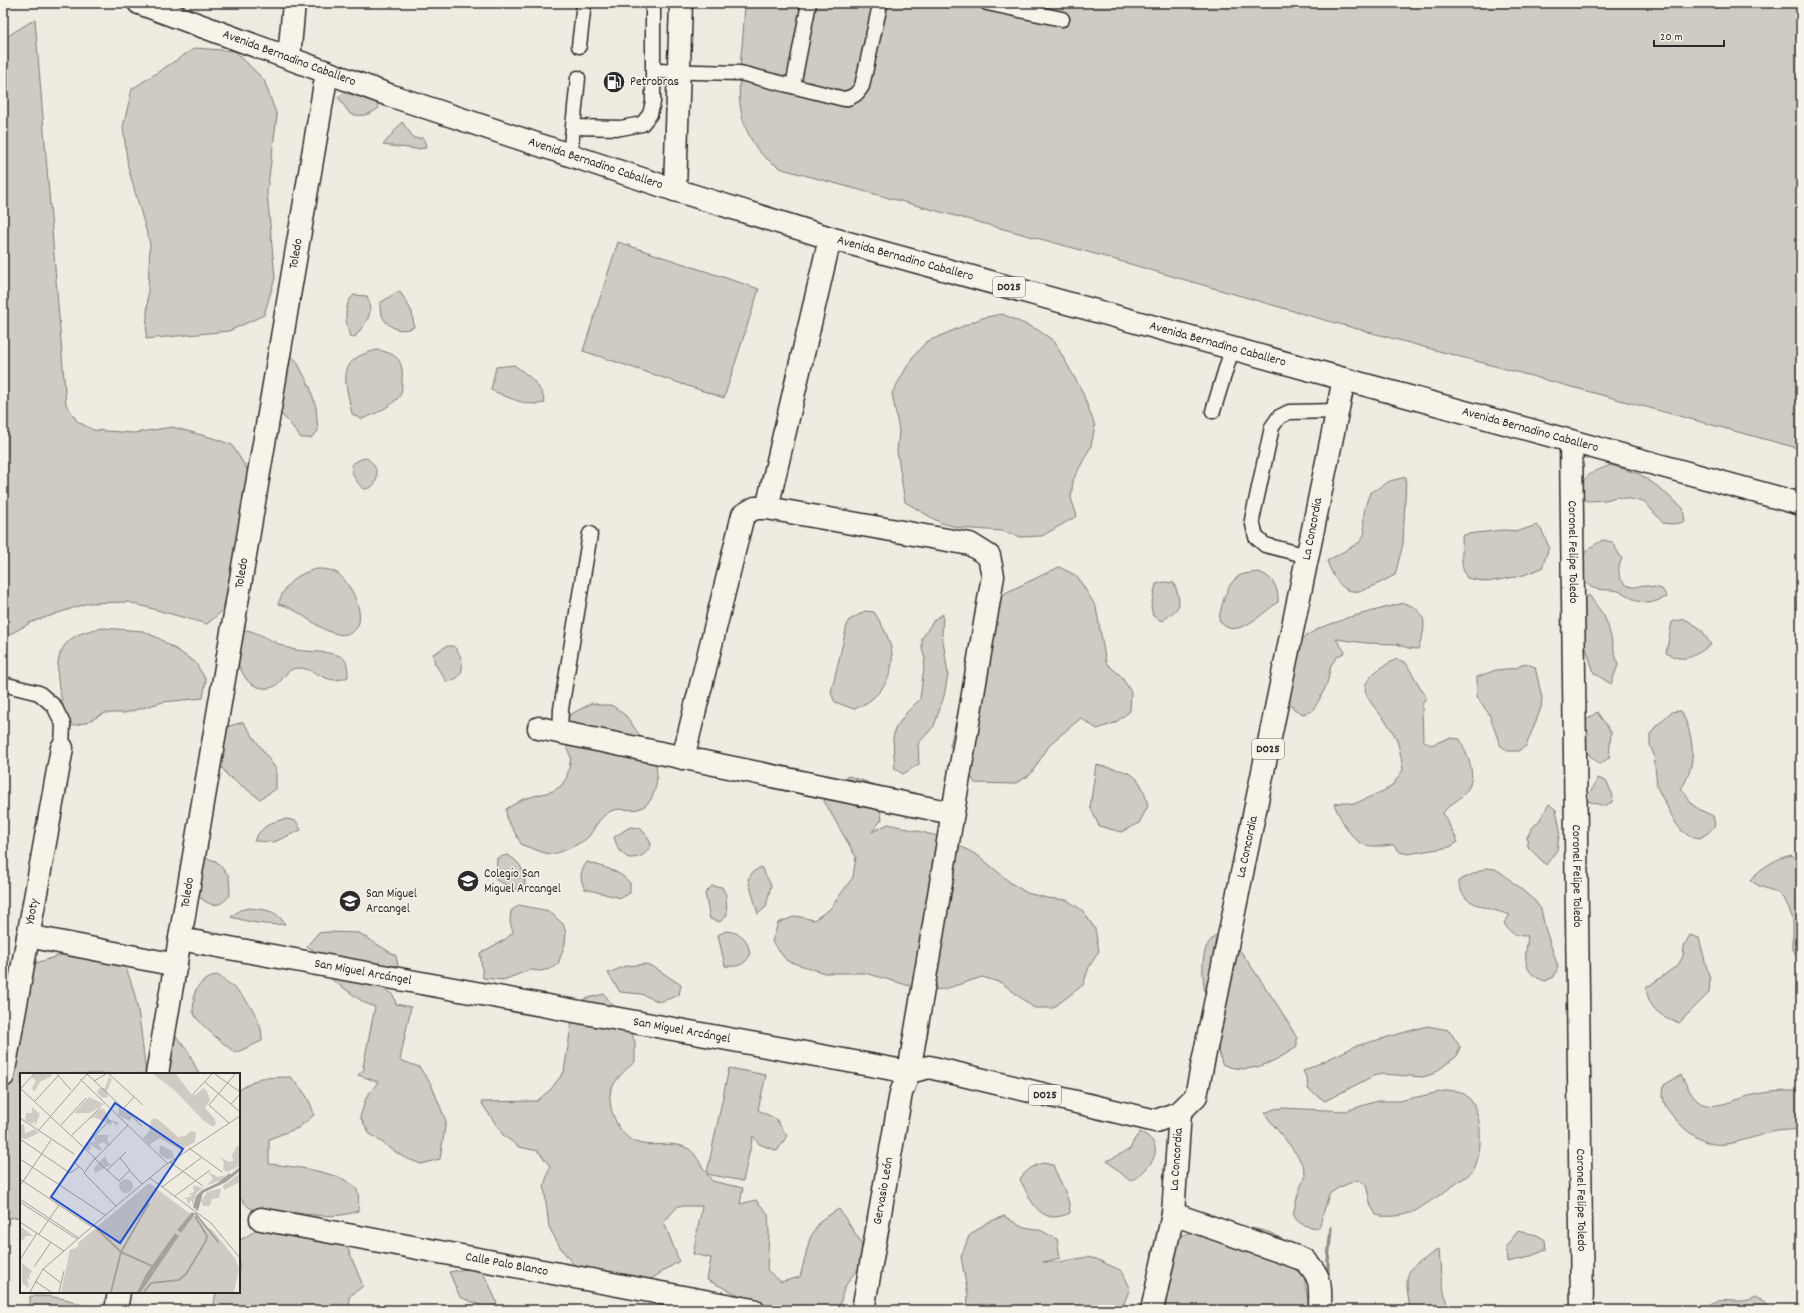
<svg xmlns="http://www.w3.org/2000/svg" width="1804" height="1313" font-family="Dekko,sans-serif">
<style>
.green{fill:#cfcbc2;stroke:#7d7b76}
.water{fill:#a4a29a;stroke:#74726e}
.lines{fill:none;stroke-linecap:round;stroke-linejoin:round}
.lane-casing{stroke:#2b2b2b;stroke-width:17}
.street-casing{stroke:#2b2b2b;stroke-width:25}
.secondary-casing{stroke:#2b2b2b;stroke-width:25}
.primary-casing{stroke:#2b2b2b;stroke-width:25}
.lane{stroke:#f7f3e8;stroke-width:14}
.street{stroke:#f7f3e8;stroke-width:22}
.secondary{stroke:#f7f3e8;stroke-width:22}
.primary{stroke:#f7f3e8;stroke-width:22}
.labels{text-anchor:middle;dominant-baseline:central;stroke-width:3;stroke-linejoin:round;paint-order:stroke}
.shield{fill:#f7f3e8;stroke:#686764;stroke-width:1}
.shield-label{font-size:12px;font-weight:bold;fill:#2b2b2b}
.street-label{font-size:13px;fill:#2b2b2b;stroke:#f7f3e8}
.poi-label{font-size:13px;fill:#2b2b2b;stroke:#f7f3e8;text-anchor:start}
.inset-river{fill:none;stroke:#a4a29a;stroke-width:2}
.inset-road{fill:none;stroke:#a19e98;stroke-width:1}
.view{fill:#1d4ed8;fill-opacity:0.15;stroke:#1d4ed8;stroke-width:2}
.inset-edge{fill:none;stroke:#2b2b2b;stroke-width:2}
</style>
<rect width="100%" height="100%" fill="#efebe0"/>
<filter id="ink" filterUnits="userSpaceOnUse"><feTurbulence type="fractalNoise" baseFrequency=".025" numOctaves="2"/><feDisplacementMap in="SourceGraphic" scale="8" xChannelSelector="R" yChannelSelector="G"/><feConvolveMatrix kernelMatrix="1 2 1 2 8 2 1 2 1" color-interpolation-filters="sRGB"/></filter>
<g filter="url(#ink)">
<g class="green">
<path d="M745,3H1801V449L1328,321L1081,250L782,169C773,163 762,157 756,147C735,116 739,90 741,55C743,38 744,20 745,3Z"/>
<path d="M35,19L66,404L77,421L93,430L134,433L172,427L213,438L232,445L253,479L243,558L221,612L207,624L128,602L88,603L32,622L3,638V39Z"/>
<path d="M195,48L235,51L264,80L277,116L267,192L275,278L264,315L229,331L146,339L150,244L128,167L123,127L132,89Z"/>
<path d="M345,93L375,100L379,108C369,115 362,117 350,114L338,97Z"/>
<path d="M402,122L414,138H424L426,148L416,149L383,145Z"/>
<path d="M618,242L759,289L724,398L583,351Z"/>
<path d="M397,292L401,293L412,312L414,327C396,336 379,322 380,303Z"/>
<path d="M354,295L367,296C374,317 367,320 355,337H350C346,324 342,305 354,295Z"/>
<path d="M1002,314L1038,330L1054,341L1082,391L1095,426L1091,446L1073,480L1071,498L1077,516L1042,536L1021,537L1002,531L961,528L941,523L905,502L897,451L899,431L892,393L912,358L926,342L982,318Z"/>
<path d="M377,350C396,353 404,360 402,380C402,384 402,389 401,393C398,403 371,417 361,419L352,414C346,381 334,360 377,350Z"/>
<path d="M288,355L296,360L310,387L316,407L318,431L311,438H301L288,421L271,405Z"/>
<path d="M514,365C529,376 541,384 545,403C526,407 507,397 491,390L496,367Z"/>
<path d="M366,458C380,465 382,489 363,489C357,482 350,474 352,464L361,459Z"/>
<path d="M1611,465L1639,474L1657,486L1683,508L1685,522L1673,524L1663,523L1644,501L1616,497L1606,500L1587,501L1577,496C1583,475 1592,472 1611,465Z"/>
<path d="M1406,477L1403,544L1395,575C1362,592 1344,606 1327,561L1360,542L1365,533C1362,519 1364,507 1370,493L1390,481Z"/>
<path d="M1537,525L1542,531L1549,547L1542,568L1521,576L1487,582L1467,578C1459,566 1463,551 1462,536L1467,534L1503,530L1519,531Z"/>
<path d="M1603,540L1612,542L1622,559C1616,569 1618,584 1632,587C1635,588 1640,585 1644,585C1650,586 1656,588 1662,589L1667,597C1661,599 1653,603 1647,603C1636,603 1630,596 1621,592C1612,588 1600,592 1591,587C1588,585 1585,581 1583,578C1572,560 1588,548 1603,540Z"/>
<path d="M1059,567L1077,576L1096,607L1106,663L1121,676L1131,692L1130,711L1115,723L1097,729L1081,718L1051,743L1030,775L1014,784L975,783L950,746L979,623L1005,593Z"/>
<path d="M316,569C324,569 330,569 337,573C351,582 372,624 350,633C331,641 306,615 290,608C286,606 282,605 278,604C286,583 295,575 316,569Z"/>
<path d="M1259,572C1273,577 1279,588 1278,602C1265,611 1242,635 1226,627C1223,625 1221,622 1219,620C1221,606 1227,581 1241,575C1246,573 1254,573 1259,572Z"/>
<path d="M1165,582L1174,583C1182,605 1182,607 1162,621L1153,616L1151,607L1156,584Z"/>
<path d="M1589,595L1604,616L1608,626L1618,665L1611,684L1594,673L1577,620L1580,601Z"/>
<path d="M1404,603C1430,611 1426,628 1418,649L1408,648L1397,644L1366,643L1336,639L1345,652L1337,657L1331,665L1327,684L1318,702L1312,711L1303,714L1294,709L1283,693L1299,641C1308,635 1317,628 1328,625C1335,622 1340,622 1346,618Z"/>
<path d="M865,611L874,612C881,623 888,635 891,648C897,675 879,700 854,709L835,702L831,693L848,621Z"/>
<path d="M943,614L942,633L948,675L944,696L934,726L918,744L919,764L903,774L895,769L893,739L895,729L907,712L920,699L925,659L922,649V638L934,620Z"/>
<path d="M1685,619L1701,629L1711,645C1693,656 1686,664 1666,653L1672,622Z"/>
<path d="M103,628L143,631L160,639L195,662L206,680L203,698L163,702L125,713H105L87,722L69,727C61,696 41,646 85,632C91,630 97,629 103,628Z"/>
<path d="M247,630C263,634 282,648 296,650C307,652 338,651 344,659C348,663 348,671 348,677C326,687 317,668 298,668C286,668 284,680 275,686C266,691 253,687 247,680C241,672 237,661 232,652L238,635Z"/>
<path d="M447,646H453C461,652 467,670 457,678C454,680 450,681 447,682L435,664L433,654Z"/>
<path d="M1397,659L1406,663L1426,697L1422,705L1423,740L1431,745L1449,738L1460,739C1467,756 1480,777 1464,794C1457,802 1450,803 1443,813L1458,842L1450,847L1408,854L1400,852L1393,845C1384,846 1373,847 1365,845C1352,842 1339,816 1334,804L1344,802L1354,804L1381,792L1391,787L1403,770C1401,756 1399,741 1391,729C1384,717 1373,708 1367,696C1358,679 1384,665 1397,659Z"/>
<path d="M1525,663L1535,667L1542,698L1541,708L1526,746L1518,751H1508L1500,745L1489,714L1477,697V677L1496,670L1516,668Z"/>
<path d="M592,703L601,705H611C616,708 621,712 626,716C631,722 651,752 654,759C660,773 657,799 643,807C631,814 618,804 606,814C597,821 595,828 589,836C585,842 559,854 551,854C545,854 529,847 522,845L507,819L506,809L523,799L553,791L561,786L567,777L571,758L560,728L564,718Z"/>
<path d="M1681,711C1694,736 1698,764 1681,789C1687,793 1687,797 1690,802C1696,809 1705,812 1713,816L1715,825L1708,833L1700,838L1689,836L1681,830L1675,822L1657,787L1654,755L1650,745V735L1656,726L1671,712Z"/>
<path d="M1597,712L1611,732L1609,758L1600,764L1588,754L1581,730L1585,721Z"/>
<path d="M243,722L276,769V789L260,799L227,775L216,758L223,728Z"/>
<path d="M1096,765C1131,773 1139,769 1148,806L1139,823L1121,832L1099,826L1090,807Z"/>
<path d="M849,776L867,782L878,798L882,819L872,832L888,824L946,838L980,857L1011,883L1027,893L1047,898L1067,900L1083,911L1095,929L1099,951L1089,967L1083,985L1053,1008H1034L1002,983L982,977L945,989L924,990L865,973H825L787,961L772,942L778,923L796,916L814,920L830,909L853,877L856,857L824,801L830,783Z"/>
<path d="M1598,778L1607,782L1613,796L1612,802L1604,806L1584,800L1593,788Z"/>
<path d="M1549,804L1556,810L1560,829L1557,850L1546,865L1528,847L1527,837L1532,828L1539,821Z"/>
<path d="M286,819L296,821L301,830L274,842L254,841C261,827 271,821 286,819Z"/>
<path d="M630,827L640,828L647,836L651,844C646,856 640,858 628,858L618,849L614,837Z"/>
<path d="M507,855C521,862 525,871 525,887L516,890L496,880L497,858Z"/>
<path d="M1792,855L1801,867V961L1793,950V919L1785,900L1777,892L1759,886L1750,880C1761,868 1776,858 1792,855Z"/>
<path d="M206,858L216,861L229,876L230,895C218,910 209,906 196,894L197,862Z"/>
<path d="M587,862C603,867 619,870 630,883V893L621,898L585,889C579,878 580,872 587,862Z"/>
<path d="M761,867L771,885L766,907L758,914L748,879L753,872Z"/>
<path d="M1486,868L1495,869L1503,874L1535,901L1541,909L1545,928L1558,967L1554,977L1545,981C1521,973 1525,957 1528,936C1515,936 1510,934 1504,923L1510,915C1499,911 1474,906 1466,898C1461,893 1460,887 1458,881Z"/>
<path d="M712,886L722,887L726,895L727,915L720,922L710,919L705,893Z"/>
<path d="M519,905L549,911L563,924L566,933L565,944L558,964L550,969L540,971L530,970L503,980L483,978L480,953L506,939L513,932L510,922L511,911Z"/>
<path d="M249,908C266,910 275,909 285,924C267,926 249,922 231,917L240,910Z"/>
<path d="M726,931C743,933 748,939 750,955C744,966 737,967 725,966L718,935Z"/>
<path d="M328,932L359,933L396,956L398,965C392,966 386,969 380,970C360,974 323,958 307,946L318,933Z"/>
<path d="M1221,934L1242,953L1278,1006L1297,1038V1047C1275,1061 1249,1077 1222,1064C1216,1037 1188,958 1213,938C1215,936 1219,935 1221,934Z"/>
<path d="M1690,935L1699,938L1710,980L1709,993L1679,1023C1660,1015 1650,1011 1646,988L1678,965L1683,956L1684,946Z"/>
<path d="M87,947L123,962C140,997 141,1036 146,1074H21V1217L8,1218L3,1214V1042L22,980L36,963Z"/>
<path d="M646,964L657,969L681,985L679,995L660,1002L641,994L620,992L608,973L626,966Z"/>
<path d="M314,967L376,984L393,995L396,1004L411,1007L400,1060L419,1067L431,1084L446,1121L440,1159L421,1164L403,1157L370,1134L360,1117L366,1098L378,1082L358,1075L365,1068L363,1067L375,1007L365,1003Z"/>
<path d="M217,975C239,989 263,1014 262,1041L235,1053C225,1044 196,1023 193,1011C193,1008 194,1003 194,999C194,985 205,979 217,975Z"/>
<path d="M604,994L628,1025L635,1042V1062C625,1070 616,1078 611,1090C606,1106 619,1136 635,1142C654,1149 671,1139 689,1149C696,1153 701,1167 707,1173L729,1068L766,1075L758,1110L776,1119L787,1136L777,1151L759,1144L753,1136L743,1181L707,1174L712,1181L743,1188L740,1204L756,1200L768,1214L769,1233L767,1270L781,1282L800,1277L810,1238L821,1220L839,1209L861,1242L864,1263C849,1278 841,1288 840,1310H771L707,1280L711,1258L693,1254L702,1206H678L664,1222L679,1261L645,1283L585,1280L560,1247L549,1227L544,1186L550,1166L538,1151L519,1147L503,1135L481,1102L537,1101L551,1089L564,1072L573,1014L584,999Z"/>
<path d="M1427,1026L1449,1030L1460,1047L1457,1056L1433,1074L1423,1077L1382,1074L1373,1076L1325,1101L1308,1089L1307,1079L1303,1071L1356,1046Z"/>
<path d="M175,1035L188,1051L199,1074H164Z"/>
<path d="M1681,1075C1687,1085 1692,1100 1703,1104C1717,1110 1743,1096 1757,1094C1772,1091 1786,1091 1801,1091V1129C1793,1130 1785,1130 1777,1131C1760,1134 1730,1147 1714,1144C1700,1142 1685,1130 1676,1120C1665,1107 1661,1102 1664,1085Z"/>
<path d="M290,1077C302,1088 311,1100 314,1115L298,1128L269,1139V1164C289,1166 347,1172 357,1190C360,1196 358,1205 358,1211C330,1221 302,1212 274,1211C267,1211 259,1213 252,1209C247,1207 243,1201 239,1196V1090L260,1078Z"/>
<path d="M1449,1090C1452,1091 1456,1091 1458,1091C1485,1099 1484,1152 1473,1171C1471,1174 1421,1208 1415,1211C1404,1216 1387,1218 1376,1215L1371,1206L1366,1185L1357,1180L1338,1188L1329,1194L1319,1228C1307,1227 1300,1225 1293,1216C1295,1206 1297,1195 1301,1186C1302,1183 1304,1180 1305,1178C1308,1160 1273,1128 1265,1113L1274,1109L1283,1108L1346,1111L1377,1101H1399Z"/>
<path d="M1140,1132C1170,1145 1150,1171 1130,1181L1107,1161L1130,1149L1134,1140Z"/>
<path d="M1043,1163L1053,1165C1059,1181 1070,1196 1070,1213C1040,1227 1031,1201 1020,1179C1026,1170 1033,1166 1043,1163Z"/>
<path d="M1004,1216L1020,1226L1040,1230L1057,1239L1060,1258L1043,1262H1059L1087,1257L1096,1259L1122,1271L1130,1288L1123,1306L1114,1309L1099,1310H967L968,1295L961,1257L969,1236L986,1223Z"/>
<path d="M320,1223L348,1249L363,1286L349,1297L350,1310H213L216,1292H239V1241L261,1227Z"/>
<path d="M1220,1227C1256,1227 1287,1228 1303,1267C1305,1274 1304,1282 1306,1289C1307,1296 1309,1303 1311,1310H1153L1152,1249C1174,1235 1194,1231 1220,1227Z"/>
<path d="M1518,1231L1537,1235L1545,1240L1546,1250L1526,1258L1507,1262L1506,1246Z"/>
<path d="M1439,1249L1441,1277L1448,1310H1410C1404,1268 1404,1272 1439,1249Z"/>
<path d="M479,1267L489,1284L497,1303L490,1309L460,1297L449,1272Z"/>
<path d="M30,1296C50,1296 72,1297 89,1310H33L30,1307Z"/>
<path d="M1754,1297L1764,1303L1768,1310H1706C1712,1296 1730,1302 1741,1301C1746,1301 1750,1299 1754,1297Z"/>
</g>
<path class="water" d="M1330,1227H1332L1329,1261V1310H1327V1260Z"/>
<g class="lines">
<g class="lane-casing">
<g id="lane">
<path d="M987,3L1062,19"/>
<path d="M579,46L584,3"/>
<path d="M654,71L740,73L844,99C854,97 857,94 862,86L880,5"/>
<path d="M793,86L809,3"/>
<path d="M573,127L621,128L642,124L650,114L653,102V3"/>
<path d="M570,156L578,78"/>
<path d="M1213,411L1232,349"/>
<path d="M1308,556L1265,545L1256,537L1252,520L1272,427L1279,417L1289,412L1337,411"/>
<path d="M3,684L39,693L54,706L63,724L62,748"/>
<path d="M560,733L561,709L590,534"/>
</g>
</g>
<g class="street-casing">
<g id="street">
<path d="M289,58L294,3"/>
<path id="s1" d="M1571,441L1582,1310"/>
<path d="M767,508L830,238"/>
<path d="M539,728L952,813"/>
<path d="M28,936L176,965"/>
<path id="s2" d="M180,939L909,1072L993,576L989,556L970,544L767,508H755L743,515L683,758"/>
<path id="s3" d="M157,1074L327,72"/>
<path id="s4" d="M3,1076L62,748"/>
<path d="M1173,1214L1305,1260C1323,1279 1320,1285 1320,1310"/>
<path id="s5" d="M261,1219L753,1310"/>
<path d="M116,1310L119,1292"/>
<path id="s6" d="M1152,1310L1173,1214L1180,1112"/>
</g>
</g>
<g class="secondary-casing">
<g id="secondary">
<path id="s7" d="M1344,379L1801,504"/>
</g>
</g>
<g class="primary-casing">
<g id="primary">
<path id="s8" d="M139,3L389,95L675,190L830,238L1344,379L1196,1096L1180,1112L1156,1121L929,1067L909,1072L901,1093L863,1310"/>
<path d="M675,190L681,3"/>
</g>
</g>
<use href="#lane" class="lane"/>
<use href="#street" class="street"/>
<use href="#secondary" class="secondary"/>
<use href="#primary" class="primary"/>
</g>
</g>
<defs>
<g id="fuel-disc" transform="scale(1.15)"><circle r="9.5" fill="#2b2b2b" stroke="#f7f3e8"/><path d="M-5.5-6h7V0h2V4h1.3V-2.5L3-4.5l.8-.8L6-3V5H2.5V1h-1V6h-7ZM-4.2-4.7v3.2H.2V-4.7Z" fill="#fff"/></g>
<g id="school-disc" transform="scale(1.15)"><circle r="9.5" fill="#2b2b2b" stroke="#f7f3e8"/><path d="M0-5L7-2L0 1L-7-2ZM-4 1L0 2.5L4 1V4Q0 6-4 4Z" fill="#fff"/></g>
</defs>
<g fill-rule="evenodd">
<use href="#fuel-disc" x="614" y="82"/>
<use href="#school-disc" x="468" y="881"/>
<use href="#school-disc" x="350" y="901"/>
</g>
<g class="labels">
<g class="shield">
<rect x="993" y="277" width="32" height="20" rx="3"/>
<rect x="1252" y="739" width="32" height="20" rx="3"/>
<rect x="1029" y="1085" width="32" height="20" rx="3"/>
</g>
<g class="shield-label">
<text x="1009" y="287">D025</text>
<text x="1268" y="749">D025</text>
<text x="1045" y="1095">D025</text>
</g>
<g class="street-label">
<text stroke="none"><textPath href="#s8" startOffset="160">Avenida Bernadino Caballero</textPath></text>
<text stroke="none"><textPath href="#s8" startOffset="484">Avenida Bernadino Caballero</textPath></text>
<text stroke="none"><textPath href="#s3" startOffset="832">Toledo</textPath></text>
<text stroke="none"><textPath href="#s8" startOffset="808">Avenida Bernadino Caballero</textPath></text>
<text stroke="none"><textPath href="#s8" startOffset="1132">Avenida Bernadino Caballero</textPath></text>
<text stroke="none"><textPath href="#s7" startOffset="193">Avenida Bernadino Caballero</textPath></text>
<text transform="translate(1313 529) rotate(-79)">La Concordia</text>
<text stroke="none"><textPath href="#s1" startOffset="111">Coronel Felipe Toledo</textPath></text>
<text stroke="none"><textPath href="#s3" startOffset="508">Toledo</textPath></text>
<text transform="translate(1248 847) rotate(-78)">La Concordia</text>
<text stroke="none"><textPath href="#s1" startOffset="435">Coronel Felipe Toledo</textPath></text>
<text stroke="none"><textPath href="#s3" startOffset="184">Toledo</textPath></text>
<text stroke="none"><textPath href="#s4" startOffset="167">Yboty</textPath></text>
<text stroke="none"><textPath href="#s2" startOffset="186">San Miguel Arcángel</textPath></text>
<text stroke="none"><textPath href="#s2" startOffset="510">San Miguel Arcángel</textPath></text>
<text stroke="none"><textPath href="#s6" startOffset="153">La Concordia</textPath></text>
<text transform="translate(884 1191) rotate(-80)">Gervasio León</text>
<text stroke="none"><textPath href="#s1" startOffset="759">Coronel Felipe Toledo</textPath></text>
<text stroke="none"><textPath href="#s5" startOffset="250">Calle Palo Blanco</textPath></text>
</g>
<g class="poi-label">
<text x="630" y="82">Petrobras</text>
<text x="484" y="874">Colegio San<tspan x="484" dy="15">Miguel Arcangel</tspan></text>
<text x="366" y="894">San Miguel<tspan x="366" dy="15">Arcangel</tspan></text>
</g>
</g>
<g transform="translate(20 1073)">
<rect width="220" height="220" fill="#efebe0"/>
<path d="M14,1H30L32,3L20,9L14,19L12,15L16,8L12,4ZM133,1H156L171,21L176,22L183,15L187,18L190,27L185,35L195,46L196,51L193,54L184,48L153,16ZM89,4L92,6L87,18L88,24L82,25L77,19L79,15H85ZM69,24L84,31L70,40H54ZM12,34L20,41L15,53V48L12,51L5,47L6,40H12ZM99,34L112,44L110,48L98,42ZM84,36L90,47L98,49L97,53L93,49L89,53L88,50L74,44L69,47L79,37ZM134,45L139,47L158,64L165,63L171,58L176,59L175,69L161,77L140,65L129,72L123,65L129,59L131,47ZM0,51L4,52L5,61L14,56L19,60L6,66L0,65ZM76,62H89L87,66L90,73L83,69L78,72L82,76L80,78L70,71L71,77H67L65,72L72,68L77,69L74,67ZM140,72L152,78L154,85L147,86L139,81ZM217,73H220V93L207,99L203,97L204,89L200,84L209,89L213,88L212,82ZM85,83L88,90L92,91L75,100L74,95ZM188,99L198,104L206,102L201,107L186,113L193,106ZM220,100V109L204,117L203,113ZM99 113a7 7 0 1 1 14 0a7 7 0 1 1-14 0ZM129,110L193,158L215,185L219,196L214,219H41L50,177L58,174V170ZM173,112L182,115L176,121L172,133V127L168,131L167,126H162L172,123L169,121L174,119ZM197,116H201L199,125L192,126L190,133H183L181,128L187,119ZM1,154L13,163H6L0,170ZM2,190L12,198L9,203L11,207L7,205L9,215L2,210Z" fill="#cfcbc2"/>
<path d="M220,94V98L206,109L183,120L178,138L173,134L176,123L182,117L202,108ZM172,139L175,141L161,160L157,157ZM155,160L159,163L121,219H117L126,201Z" fill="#a4a29a"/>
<path class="inset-river" d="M198,111L210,101M129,130L101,179L132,193M175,140L199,170M77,156L101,179L91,219M124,219L131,210L159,207L166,201L186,168L187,163L175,143"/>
<path class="inset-road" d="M37,1L51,17M67,1L122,53M89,1L123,32M195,1L220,19M60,6L148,91M74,8L86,1M185,9L220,39M0,15L75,85L64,100L96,133L144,93L220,43M0,16L14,1M173,21L192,1M15,28L38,3M211,31L220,21M104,35L114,24M0,45L54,81M209,50L189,32L215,1M41,52L66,25M18,58L67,1M52,62L81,34M0,66L50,100L59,94M64,74L90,47M169,75L202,99M100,85L110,97L99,108L75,86L108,52M0,86L85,142M53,88L64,98M150,89L183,113M87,97L106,79M110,98L122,111M130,105L191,150L220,185M0,106L72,154M0,113L31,67M142,114L181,85M155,123L190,97M0,126L59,165M0,129L57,166M0,149L44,178M19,161L39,132M1,185L17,160M14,194L31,169M23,196L41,210M15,208L31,219M10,219L23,196L96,133M39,219L44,198"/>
<path class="view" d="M95,30L163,76L100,170L31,124Z"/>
<rect width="220" height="220" class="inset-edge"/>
</g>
<rect width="1804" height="1313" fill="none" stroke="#f7f3e8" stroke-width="16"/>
<rect x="8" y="8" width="1788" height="1297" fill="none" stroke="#2b2b2b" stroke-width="1.5" filter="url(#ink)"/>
<path d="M1654 40v6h70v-6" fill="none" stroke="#2b2b2b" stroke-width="2"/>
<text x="1660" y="40" font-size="12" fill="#2b2b2b" stroke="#f7f3e8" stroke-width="3" paint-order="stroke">20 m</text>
</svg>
